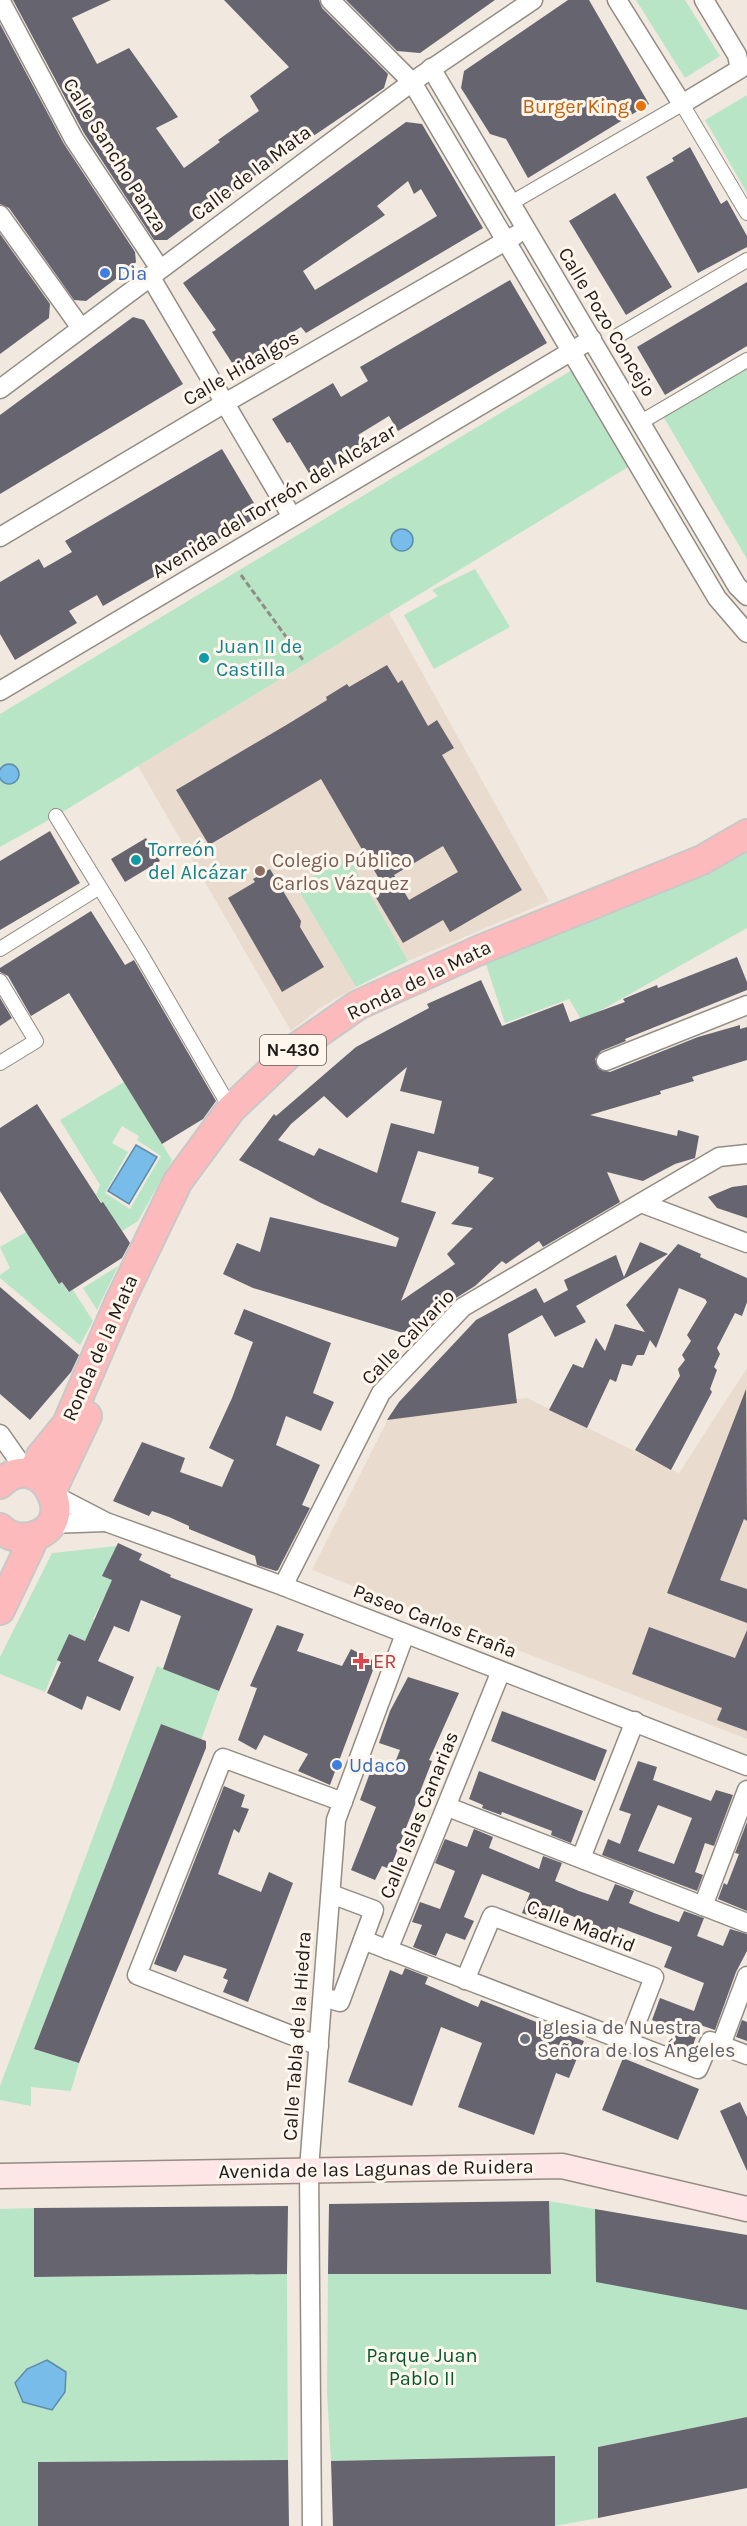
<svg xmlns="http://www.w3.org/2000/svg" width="747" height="2526" font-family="Karla,sans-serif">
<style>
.built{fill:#e9dbcd}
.green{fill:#b9e5c7;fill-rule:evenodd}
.water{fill:#78bde9;stroke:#5d8caa;stroke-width:1.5}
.building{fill:#66646e;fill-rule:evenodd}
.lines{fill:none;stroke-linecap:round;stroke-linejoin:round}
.pedestrian-casing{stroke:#938c83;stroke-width:16}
.minor-casing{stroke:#938c83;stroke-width:21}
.secondary-casing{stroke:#938c83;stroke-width:27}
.trunk-casing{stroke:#c9c8c8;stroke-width:32}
.path{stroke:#928c86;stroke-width:3;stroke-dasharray:6 3;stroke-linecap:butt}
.pedestrian{stroke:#fff;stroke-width:14}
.minor{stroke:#fff;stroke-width:18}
.secondary{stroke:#fee5e6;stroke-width:24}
.trunk{stroke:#fcbabc;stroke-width:28}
.food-dot{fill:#e8710a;stroke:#fff6ed;stroke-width:2}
.shop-dot{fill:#3f7fe0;stroke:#fff6ed;stroke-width:2}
.culture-dot{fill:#0f9aa8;stroke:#fff6ed;stroke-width:2}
.education-dot{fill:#8d6e63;stroke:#fff6ed;stroke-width:2}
.health-dot{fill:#e0444e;stroke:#fff6ed;stroke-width:2}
.worship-dot{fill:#6b7280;stroke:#fff6ed;stroke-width:2}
.labels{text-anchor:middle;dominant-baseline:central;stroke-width:6;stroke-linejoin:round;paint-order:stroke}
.shield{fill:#fff6ed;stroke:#625d58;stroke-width:1.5}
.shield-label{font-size:18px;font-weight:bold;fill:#1e1b18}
.food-label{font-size:20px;fill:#c56008;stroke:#fff6ed;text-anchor:end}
.street-label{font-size:20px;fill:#1e1b18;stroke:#fff6ed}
.shop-label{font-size:20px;fill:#366cbe;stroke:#fff6ed;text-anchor:start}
.culture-label{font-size:20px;fill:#0d838f;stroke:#fff6ed;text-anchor:start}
.education-label{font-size:20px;fill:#785e54;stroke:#fff6ed;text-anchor:start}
.health-label{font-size:20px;fill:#be3a42;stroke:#fff6ed;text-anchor:start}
.worship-label{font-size:20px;fill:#5b616d;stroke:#fff6ed;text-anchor:start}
.park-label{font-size:20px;fill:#035830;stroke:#fff6ed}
</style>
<rect width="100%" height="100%" fill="#f1e9e0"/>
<g class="built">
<path d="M389,613L549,901L408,961L348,856L296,886L356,987L320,1008L291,1031L138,766Z"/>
<path d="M747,1368V1739L312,1570L391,1413L527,1398L679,1473Z"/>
</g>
<g class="green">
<path d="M636,0H685L720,56L685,78Z"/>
<path d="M747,95V193L705,120Z"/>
<path d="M747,366V559L660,411Z"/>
<path d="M572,370L628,467L56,816L0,847V714Z"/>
<path d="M475,569L510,627L434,669L404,615L438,596L432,590Z"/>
<path d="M747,852V928L582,1021L569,999L505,1023L486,964Z"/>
<path d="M348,856L408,961L356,987L296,886Z"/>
<path d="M124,1082L172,1160L138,1221L122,1231L116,1222L114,1223L108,1210L96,1195L100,1185L60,1120ZM122,1126L139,1136L137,1140L161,1156L130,1209L105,1193L128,1152L112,1143Z"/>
<path d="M26,1232L59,1284L62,1282L68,1292L73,1290L93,1321L80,1345L0,1278V1275L10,1268L0,1247Z"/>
<path d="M118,1266L97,1310L83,1288Z"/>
<path d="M117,1546L103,1575L122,1585L107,1592L93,1619L101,1622L92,1644L69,1634L45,1692L0,1674V1657L52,1553Z"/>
<path d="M157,1666L219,1691L201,1740L161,1724L34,2049L79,2063L71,2091L31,2087V2106L0,2100V2086Z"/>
<path d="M549,2201L595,2209L747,2310V2417L598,2447V2518L555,2526V2456L331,2461L327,2393L328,2274H551Z"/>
<path d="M34,2208L35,2277L287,2274L288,2460L38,2462V2526H0V2209Z"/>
</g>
<g class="water">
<circle cx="402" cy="540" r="11"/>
<circle cx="9" cy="774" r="10"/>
<path d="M136,1145L157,1157L129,1204L108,1191Z"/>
<path d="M47,2360L66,2372L65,2392L52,2410L23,2402L15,2383L27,2369Z"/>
</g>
<g class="building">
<path d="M13,0H111L72,18L97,64L129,48L178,117L156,128L184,168L220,142L218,140L259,111L250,96L289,67L224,0H319L322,8L388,74L384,88L247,181L167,240H154L84,133Z"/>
<path d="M346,0H495L420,53L397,51Z"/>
<path d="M568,0H589L649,104L528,178L506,139L490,134L461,88L464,71Z"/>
<path d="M0,24L64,144L135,252L136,262L132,267L86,301L74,300L9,208L0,204Z"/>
<path d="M406,122L422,124L483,228L306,333L301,327L236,369L212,332L216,330L183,283ZM408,181L414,194L421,189L437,216L315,290L303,271L385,215L377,206Z"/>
<path d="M690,147L721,204L727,200L747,236V247L698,273L646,177L674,161L672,158Z"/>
<path d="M615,193L672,287L626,315L569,221Z"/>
<path d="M0,234L50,304L49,318L0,354Z"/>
<path d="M510,280L547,343L398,431L389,416L358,435L366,447L312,478L290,442L287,443L272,419L333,383L341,397L368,381L360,367Z"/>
<path d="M747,282V346L665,395L637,347Z"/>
<path d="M133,317L144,320L183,384L0,494V415Z"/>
<path d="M222,449L261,515L103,606L97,595L69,611L77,623L15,660L0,634V582L39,559L44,568L72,552L65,541Z"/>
<path d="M387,665L398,683L402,680L428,726L437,720L454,748L442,755L522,890L450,932L443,920L403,943L375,896L385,889L321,779L209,845L176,790L288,724L327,700L326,697L347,684L349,687ZM443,846L458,872L409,900L394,875Z"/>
<path d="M50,831L80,883L0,930V861Z"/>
<path d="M146,838L160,861L125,882L111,859Z"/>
<path d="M270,869L301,921L300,927L324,967L282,992L228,898L255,882L253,879Z"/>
<path d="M91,911L125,965L134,960L216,1101L203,1119L162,1144L69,993L31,1016L8,976L0,972V968Z"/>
<path d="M737,957L747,982V990L625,1039L626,1041L601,1051L595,1059L599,1069L610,1072L698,1037L740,1025V1029L747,1027V1060L692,1077L694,1081L660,1091L661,1094L590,1115L677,1136L678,1130L699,1136L695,1158L675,1164L643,1181L607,1172L620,1202L543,1247L539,1241L506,1264L502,1261L475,1286L448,1303L413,1336L253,1288L223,1274L237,1243L260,1252L270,1217L396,1247L399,1238L321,1203L239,1160L274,1114L276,1116L356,1047L429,1008L427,1004L481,980L502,1026L563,1003L570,1022L625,1002L623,999L657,985L658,988ZM407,1067L400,1091L442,1101L434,1134L391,1123L377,1173L319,1148L314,1156L278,1140L291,1124L324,1096L347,1118ZM418,1151L479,1167L478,1173L494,1178L451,1224L473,1228L447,1254L455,1264L401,1301L436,1212L401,1202Z"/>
<path d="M0,998L12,1018L0,1026Z"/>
<path d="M37,1104L101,1203L103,1202L130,1243L122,1258L69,1292L62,1282L59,1284L0,1191V1128Z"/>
<path d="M747,1185V1218L717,1208L708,1197L732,1187Z"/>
<path d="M640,1242L668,1254L576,1306L586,1322L555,1337L542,1315L508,1334L517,1403L387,1420L399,1402L476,1320L536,1288L544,1303L568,1290L564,1280L616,1255L624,1277Z"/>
<path d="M678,1244L701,1254L700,1257L747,1278V1302L742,1316L735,1313L717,1348L720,1354L714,1367L717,1370L710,1389L712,1392L671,1470L635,1450L680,1376L678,1369L685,1360L682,1355L691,1341L687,1335L707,1302L705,1299L679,1288L656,1348L650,1340L644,1355H637L632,1366L622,1364L616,1382L610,1379L587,1428L549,1410L573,1364L583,1368L596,1338L605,1351L615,1324L645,1332L626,1305Z"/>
<path d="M0,1287L79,1355L71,1372L30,1420L0,1394Z"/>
<path d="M244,1309L331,1343L313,1393L334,1402L321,1431L286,1416L276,1445L320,1465L302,1505L310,1508L278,1570L276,1571L257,1565L255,1556L189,1529V1526L169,1517L152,1511L149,1516L113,1501L142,1442L185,1458L180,1472L222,1487L234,1460L209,1448L232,1398L253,1342L234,1334Z"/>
<path d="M746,1389L747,1521L744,1519L720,1580L747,1589V1623L667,1593Z"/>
<path d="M118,1543L142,1554L139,1560L171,1575L170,1577L253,1609L219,1691L163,1669L181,1616L141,1600L129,1632L114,1626L98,1661L134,1677L120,1711L87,1696L82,1710L47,1693L61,1662L57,1660L69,1634L85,1641L112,1580L102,1576Z"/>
<path d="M277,1625L304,1634L297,1651L342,1666L351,1649L376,1662L330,1785L298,1771L308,1754L264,1735L256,1750L238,1740L257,1688L250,1686Z"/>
<path d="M649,1627L735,1658L747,1630V1731L717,1720L722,1708L632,1674Z"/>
<path d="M408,1677L459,1693L429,1760L432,1761L390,1869L382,1866L375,1880L351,1870L376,1807L360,1800L371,1770L390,1775L400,1750L379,1743L390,1711Z"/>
<path d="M502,1711L607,1750L595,1781L491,1741Z"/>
<path d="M161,1724L206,1741V1748L79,2063L34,2049Z"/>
<path d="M638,1761L657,1767L653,1780L711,1801L716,1790L733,1795L714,1846L705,1843L695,1872L703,1875L697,1891L602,1855L608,1839L620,1844L631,1814L619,1810ZM658,1805L692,1818L674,1864L638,1851Z"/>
<path d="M479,1771L583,1811L571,1843L551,1835L552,1831L502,1812L501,1815L482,1808L483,1805L469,1799Z"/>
<path d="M224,1786L245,1795L241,1807L249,1809L239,1833L234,1829L218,1874L261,1892L269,1872L293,1883L248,2002L223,1992L228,1980L223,1978L227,1969L184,1955L176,1972L154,1964Z"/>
<path d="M747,1822V1911L718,1899L724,1883L727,1885L739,1854L735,1853Z"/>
<path d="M474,1829L493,1837L489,1848L539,1869L543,1856L562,1863L555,1881L579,1891L608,1901L615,1884L634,1891L629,1903L654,1913L679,1922L684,1911L704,1918L697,1936L723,1946L730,1929L747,1934V1951L736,1972L715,2030L700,2025L691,2051L672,2044L678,2030L652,2020L660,1998L694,2011L704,1983L664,1967L672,1947L618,1927L611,1946L592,1940L596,1926L548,1906L541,1920L522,1913L530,1893L482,1874L464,1917L474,1921L465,1940L446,1933L436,1956L413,1947L422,1925L412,1922L420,1902L440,1909L455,1871L435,1863L445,1839L467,1847Z"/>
<path d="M405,1968L428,1977L425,1984L478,2007L481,2000L584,2041L569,2078L556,2073L534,2135L458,2107L482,2043L441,2027L412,2106L348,2082L390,1970L402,1975Z"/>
<path d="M742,2020L747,2022V2041L736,2037Z"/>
<path d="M623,2058L699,2089L678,2140L602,2110Z"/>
<path d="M740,2102L747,2117V2171L720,2111Z"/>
<path d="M549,2201L551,2274H328L329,2204Z"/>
<path d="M288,2206L287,2274L34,2277V2208Z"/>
<path d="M595,2209L747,2235V2310L596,2282Z"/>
<path d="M747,2417V2488L598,2518V2447Z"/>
<path d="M555,2456V2526H333L331,2461Z"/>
<path d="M288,2460L289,2526H38V2462Z"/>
</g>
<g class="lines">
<g class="pedestrian-casing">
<g id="pedestrian">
<path d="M511,203L682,104L747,213"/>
<path d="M619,335L747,260"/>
<path d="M641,422L747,360"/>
<path d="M56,816L142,956L231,1109"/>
<path d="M0,949L98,888"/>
<path d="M0,981L36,1041L0,1063"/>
</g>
</g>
<g class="minor-casing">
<g id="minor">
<path d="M0,0L74,139L160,269"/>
<path d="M330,0L412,82L717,598L747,633"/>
<path d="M617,0L682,104L740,69L737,55L704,0"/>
<path d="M431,68L737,586L747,596"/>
<path d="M0,215L81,328"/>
<path d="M150,276L292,517"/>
<path d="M0,389L412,82L533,0"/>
<path d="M0,537L225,403L516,235"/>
<path d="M0,691L592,339"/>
<path d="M606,1061L747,1005"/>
<path d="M641,1203L747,1243"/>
<path d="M0,1434L28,1474"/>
<path d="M54,1495L106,1522L283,1586L747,1766"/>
<path d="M50,1524L105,1522"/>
<path d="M283,1586L381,1393L463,1307L719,1157L747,1154"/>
<path d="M448,1807L747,1923"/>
<path d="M581,1858L635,1721"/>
<path d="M703,1906L747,1790"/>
<path d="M363,1940L698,2069L710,2041L747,2055"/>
<path d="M388,1950L501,1671"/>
<path d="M465,1980L492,1916L654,1977L629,2042"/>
<path d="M323,1997L340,2002L374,1910L331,1894"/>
<path d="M721,2045L747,1976"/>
<path d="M319,2046L137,1975L223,1758L343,1802"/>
<path d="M312,2526L309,2169L336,1820L405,1634"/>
</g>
</g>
<g class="secondary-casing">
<path id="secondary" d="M0,2176L562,2166L747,2209"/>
</g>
<g class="trunk-casing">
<g id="trunk">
<path d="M31,1474L41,1456L67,1424L120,1301L178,1181L231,1109L292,1051L358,1005L482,949L702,860L747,834"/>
<path d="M0,1484C41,1443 84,1527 30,1537C18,1539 8,1536 0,1528"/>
<path d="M52,1490L87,1416"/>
<path d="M0,1610L35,1536"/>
</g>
</g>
<path class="path" d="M241,575L303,660"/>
<use href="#pedestrian" class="pedestrian"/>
<use href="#minor" class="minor"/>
<use href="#secondary" class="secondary"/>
<use href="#trunk" class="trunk"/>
</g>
<circle class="food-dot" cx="641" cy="106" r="6"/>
<g class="shop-dot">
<circle cx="105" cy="273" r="6"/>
<circle cx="337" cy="1765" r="6"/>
</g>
<g class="culture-dot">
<circle cx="204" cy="658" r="6"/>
<circle cx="136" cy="860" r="6"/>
</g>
<circle class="education-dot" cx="260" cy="871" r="6"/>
<path class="health-dot" d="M358 1652h6v6h6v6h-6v6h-6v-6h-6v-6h6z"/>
<circle class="worship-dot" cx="525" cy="2039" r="6"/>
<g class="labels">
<rect class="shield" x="260" y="1035" width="66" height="30" rx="4.5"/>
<g class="shield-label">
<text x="293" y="1050">N-430</text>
</g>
<g class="food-label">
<text x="629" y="106">Burger King</text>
</g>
<g class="street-label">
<text transform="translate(115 155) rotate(58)">Calle Sancho Panza</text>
<text transform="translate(251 173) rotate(-37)">Calle de la Mata</text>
<text transform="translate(607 322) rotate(59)">Calle Pozo Concejo</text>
<text transform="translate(241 368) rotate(-30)">Calle Hidalgos</text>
<text transform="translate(274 501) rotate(-31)">Avenida del Torreón del Alcázar</text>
<text transform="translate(419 980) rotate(-26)">Ronda de la Mata</text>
<text transform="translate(408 1337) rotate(-46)">Calle Calvario</text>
<text transform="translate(100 1348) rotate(-66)">Ronda de la Mata</text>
<text transform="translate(435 1621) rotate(21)">Paseo Carlos Eraña</text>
<text transform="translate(419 1815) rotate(-68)">Calle Islas Canarias</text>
<text transform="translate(581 1926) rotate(21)">Calle Madrid</text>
<text transform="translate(297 2036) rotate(-86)">Calle Tabla de la Hiedra</text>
<text transform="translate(376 2169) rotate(-1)">Avenida de las Lagunas de Ruidera</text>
</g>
<g class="shop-label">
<text x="117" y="273">Dia</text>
<text x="349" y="1765">Udaco</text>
</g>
<g class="culture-label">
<text x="216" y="646">Juan II de<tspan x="216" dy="23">Castilla</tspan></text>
<text x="148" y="849">Torreón<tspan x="148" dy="23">del Alcázar</tspan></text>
</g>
<g class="education-label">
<text x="272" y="860">Colegio Público<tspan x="272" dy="23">Carlos Vázquez</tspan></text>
</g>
<g class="health-label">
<text x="373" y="1661">ER</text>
</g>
<g class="worship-label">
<text x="537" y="2027">Iglesia de Nuestra<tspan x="537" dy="23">Señora de los Ángeles</tspan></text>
</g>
<g class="park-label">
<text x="422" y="2355">Parque Juan<tspan x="422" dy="23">Pablo II</tspan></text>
</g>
</g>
</svg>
